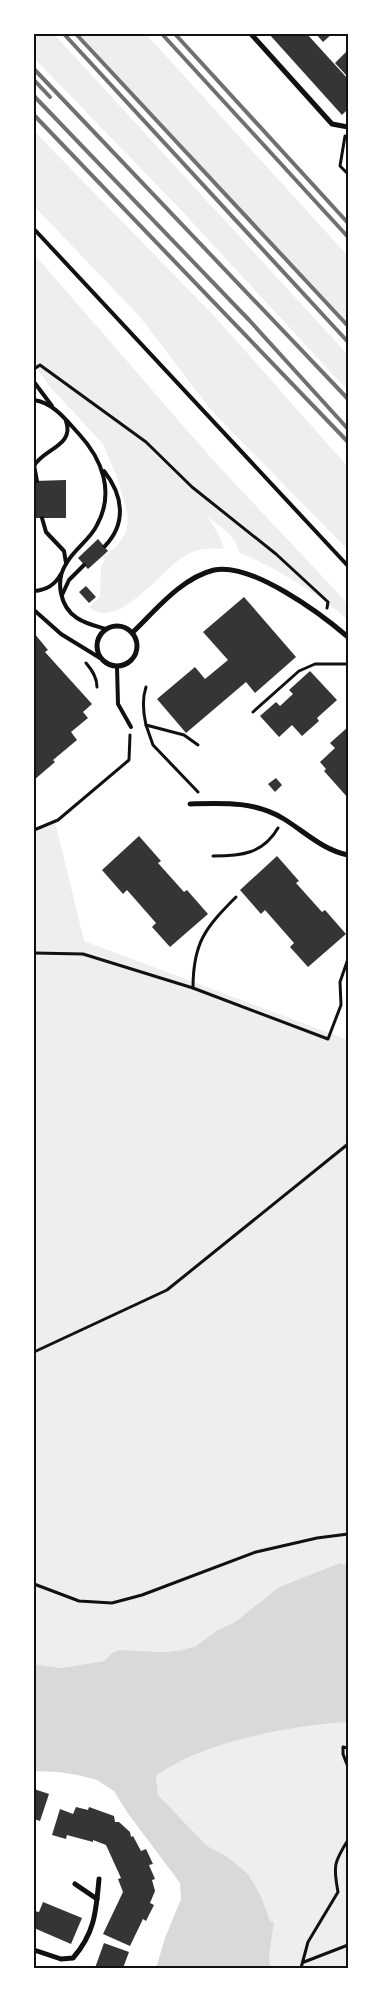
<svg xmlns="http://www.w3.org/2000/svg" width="382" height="2002" font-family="Helvetica,sans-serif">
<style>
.green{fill:#eee}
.water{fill:#d9d9d9}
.building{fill:#353535}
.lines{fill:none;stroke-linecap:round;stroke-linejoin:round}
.path{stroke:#111;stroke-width:3}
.service{stroke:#111;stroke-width:4}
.minor{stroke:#111;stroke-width:5}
.rail{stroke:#707070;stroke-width:4}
.neatline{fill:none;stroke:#111;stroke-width:2}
</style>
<rect width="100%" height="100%" fill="#fff"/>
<g class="green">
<path d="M34,34H54L348,355V391L180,209L34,58Z"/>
<path d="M79,34H146L348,256V326Z"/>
<path d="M34,131L217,319L348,467V550L211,410L140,317L34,206Z"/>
<path d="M34,254L212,459L348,604V620C320,595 275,567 240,553C234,535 223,528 208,517L219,535L224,549C210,548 199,548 186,555C162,568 118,633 89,607L100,597L101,566L105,560L103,557L118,545L125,534L128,523L127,512L117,477L103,444L51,388L34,364Z"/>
<path d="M55,821L84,941L348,1040V1565L340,1563L279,1587L235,1622L216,1631L196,1646L183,1650L164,1652L119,1650L112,1653L104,1661L61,1668L34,1664V831Z"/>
<path d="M348,1722V1968H271L269,1958L274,1922H270L261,1896L226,1856L207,1846L158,1795L156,1776C204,1742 289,1725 348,1722Z"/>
</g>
<path class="water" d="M340,1563L348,1565V1722C292,1725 202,1742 156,1776L158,1795L207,1846L226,1856L248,1874L261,1896L270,1921L274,1922L269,1958L271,1968H156L165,1938L181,1899L180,1883L127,1812L114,1791L97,1780L78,1775L58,1772L34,1771V1664L61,1668L104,1661L112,1653L119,1650L164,1652L183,1650L196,1646L216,1631L235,1622L279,1587Z"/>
<g class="building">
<path d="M269,34H307L348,79V109L342,115Z"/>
<path d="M316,34H332L323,42Z"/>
<path d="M347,51L348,73L346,75L335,63Z"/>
<path d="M66,480V518H34V481Z"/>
<path d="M98,539L108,551L88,569L78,558Z"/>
<path d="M86,586L96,597L89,603L79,592Z"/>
<path d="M244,597L296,657L255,693L246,682L186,733L157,699L195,667L205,679L228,660L203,632Z"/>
<path d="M34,633L48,650L45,652L92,704L83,712L88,718L71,732L77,740L53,760L55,762L34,780Z"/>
<path d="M310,671L337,700L317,718L319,721L302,736L292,725L279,737L260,716L276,702L280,706L293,694L289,690Z"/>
<path d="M348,727V798L324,771L326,769L320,762L335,748L330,743Z"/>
<path d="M276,778L282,785L275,792L268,784Z"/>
<path d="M139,836L161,861L158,863L184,892L187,890L208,914L170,947L152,927L156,923L127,890L123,894L102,870Z"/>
<path d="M277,856L299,881L296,883L322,912L325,910L346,934L308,967L290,947L294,943L265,910L261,914L240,890Z"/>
<path d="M34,1789L49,1794L40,1821L34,1819Z"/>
<path d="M76,1807L88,1810L89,1807L114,1816L115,1822H119L130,1832L131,1837L133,1836L141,1851L146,1849L153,1864L149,1865L155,1879L152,1880L155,1891L150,1903L154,1905L146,1921L143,1919L130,1946L103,1934L123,1892L118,1879L121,1878L106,1845L93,1840V1842L67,1835L66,1839L52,1835L60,1809L73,1814Z"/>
<path d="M43,1902L82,1918L71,1944L34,1928V1911L39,1912Z"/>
<path d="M104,1943L129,1952L123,1968H95Z"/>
</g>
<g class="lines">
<g class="path">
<path d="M345,136L340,166L348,174"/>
<path d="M34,369L40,365L146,442L192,487L276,554L328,602L327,608"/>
<path d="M86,663C92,670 97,677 97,687"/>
<path d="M146,687C142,699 143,712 146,725L184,735L198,745"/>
<path d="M253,712L299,671L315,664H348"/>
<path d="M146,725L153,745L198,792"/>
<path d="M34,830L58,820L129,760L130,735"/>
<path d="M213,856C241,856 263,854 278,828"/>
<path d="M34,953L83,954L193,988L328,1039L341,1005L340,982L348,959"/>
<path d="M193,988C193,943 205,928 236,897"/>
<path d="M34,1352L167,1290L348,1144"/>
<path d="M34,1584L79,1601L112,1603L142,1595L256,1552L317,1538L348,1534"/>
<path d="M348,1748L343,1747V1754L348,1767"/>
<path d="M304,1962L348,1945"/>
<path d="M301,1968L308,1942L338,1892C333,1866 334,1862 348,1840"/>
</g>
<g class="service">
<path d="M34,229L348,566"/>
<path d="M34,382L52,406"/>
<path d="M34,400C54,403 66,420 79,434C102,459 115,492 97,525C90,540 74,549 66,564C55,581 60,607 77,618C86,624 96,626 106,629"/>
<path d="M34,465L37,481"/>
<path d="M34,466C43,449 75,446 66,421"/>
<path d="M104,471C123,495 127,523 105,546"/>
<path d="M42,518L46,532L64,551L66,563"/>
<path d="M34,591C47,590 55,585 61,574"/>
<path d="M62,595L69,580L84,565"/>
<path d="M34,610L61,634L100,658"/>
<path d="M117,667L118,704L131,727"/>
</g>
<g class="minor">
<path d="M251,34L332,124L348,127"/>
<circle cx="117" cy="646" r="20"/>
<path d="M132,633C155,611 181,578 214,570C251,562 320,613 348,637"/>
<path d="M190,804C223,803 255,801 284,819C305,832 323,850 348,855"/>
<path d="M75,1884L97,1899"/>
<path d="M34,1950L61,1959L73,1958C95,1933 96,1911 99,1879"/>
</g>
<g class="rail">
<path d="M64,34L348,342"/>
<path d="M76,34L348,326"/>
<path d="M162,34L348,237"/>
<path d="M175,34L348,223"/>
<path d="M34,69L348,399"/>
<path d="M34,80L50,97"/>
<path d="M34,96L250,321L348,429"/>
<path d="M34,115L348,442"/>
</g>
</g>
<rect width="382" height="2002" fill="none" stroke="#ffffff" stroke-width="70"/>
<rect x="35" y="35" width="312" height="1932" class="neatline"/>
</svg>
